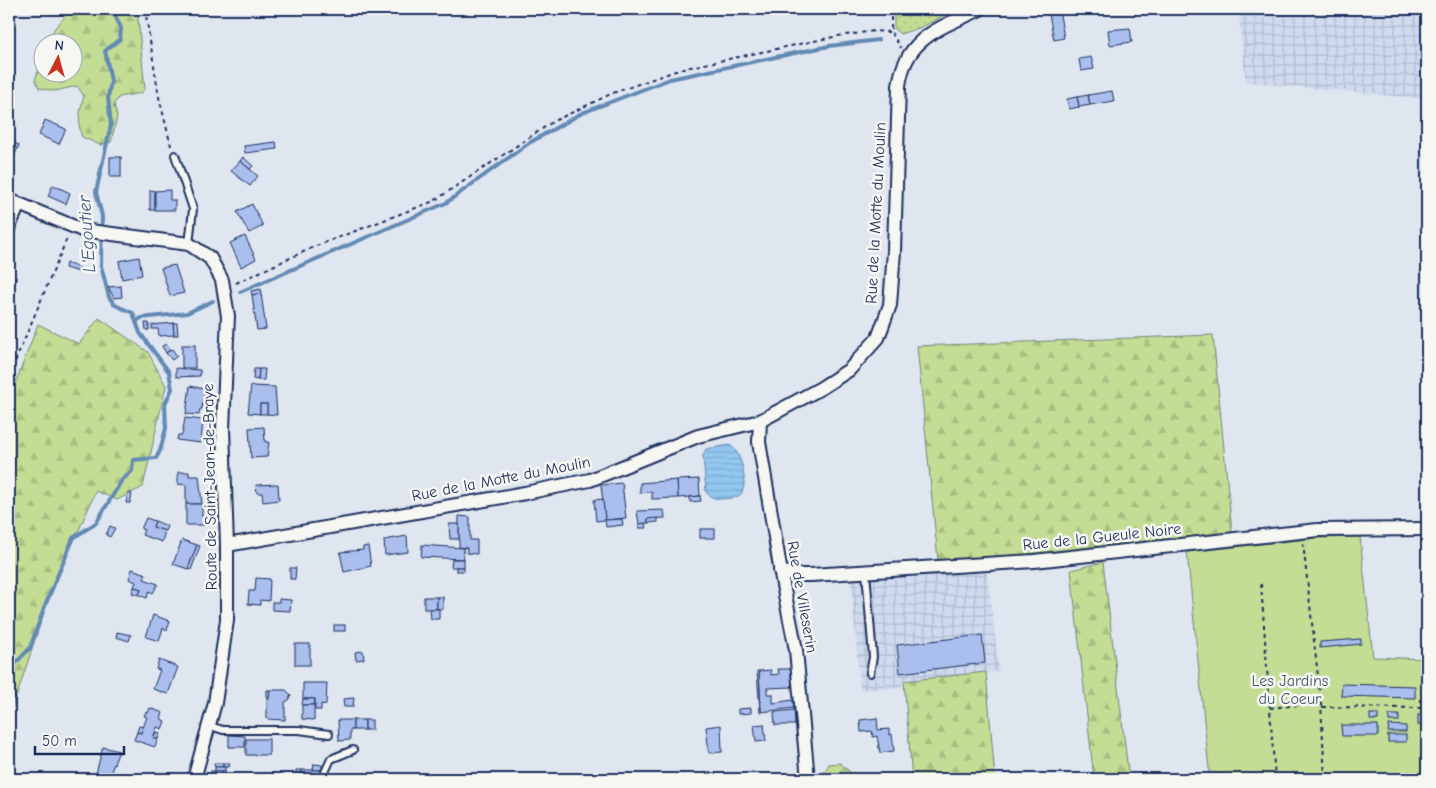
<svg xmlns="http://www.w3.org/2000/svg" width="1436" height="788" font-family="'Comic Neue',sans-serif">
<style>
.industrial{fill:url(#industrial-grid)}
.grass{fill:url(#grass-dots);stroke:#6f8679}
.forest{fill:url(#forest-firs);stroke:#6f8679}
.garden{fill:#c3dd94;stroke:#6f8679}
.water{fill:url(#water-rules);stroke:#628ab5}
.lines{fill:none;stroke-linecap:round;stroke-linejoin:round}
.stream{stroke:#628ab5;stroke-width:4}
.building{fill:#aabfed;stroke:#1b2f5e}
.service-casing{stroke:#1b2f5e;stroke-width:10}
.minor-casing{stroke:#1b2f5e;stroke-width:16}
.path{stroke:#1b2f5e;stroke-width:2;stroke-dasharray:4 4;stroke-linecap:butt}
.service{stroke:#f6f6f2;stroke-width:6}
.minor{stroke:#f6f6f2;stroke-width:12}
.labels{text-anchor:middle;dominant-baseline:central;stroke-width:5;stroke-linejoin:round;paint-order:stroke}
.street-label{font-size:16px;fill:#1b2f5e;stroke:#f6f6f2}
.park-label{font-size:16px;fill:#455a6c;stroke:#f6f6f2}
.water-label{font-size:18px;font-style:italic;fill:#395582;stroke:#f6f6f2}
</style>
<defs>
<pattern id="industrial-grid" width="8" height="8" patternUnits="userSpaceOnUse" patternTransform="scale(1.25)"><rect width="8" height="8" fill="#cfdaef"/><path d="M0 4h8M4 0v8" fill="none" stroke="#b1bbcf"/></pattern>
<pattern id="grass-dots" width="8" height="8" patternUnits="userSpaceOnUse" patternTransform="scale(1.25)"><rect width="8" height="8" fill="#c3dd94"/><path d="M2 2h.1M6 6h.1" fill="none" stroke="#a7be82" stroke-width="1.8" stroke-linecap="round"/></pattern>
<pattern id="forest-firs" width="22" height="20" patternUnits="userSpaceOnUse" patternTransform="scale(1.25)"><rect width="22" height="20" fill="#c3dd94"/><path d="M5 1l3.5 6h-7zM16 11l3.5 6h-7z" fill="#a7be82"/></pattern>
<pattern id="water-rules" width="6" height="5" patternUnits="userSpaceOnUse" patternTransform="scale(1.25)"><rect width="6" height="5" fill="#92c7ef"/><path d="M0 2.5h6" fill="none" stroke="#7dabcf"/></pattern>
</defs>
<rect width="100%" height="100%" fill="#dfe6f0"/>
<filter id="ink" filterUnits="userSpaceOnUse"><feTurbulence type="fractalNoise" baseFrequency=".02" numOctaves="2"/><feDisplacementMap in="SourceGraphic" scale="10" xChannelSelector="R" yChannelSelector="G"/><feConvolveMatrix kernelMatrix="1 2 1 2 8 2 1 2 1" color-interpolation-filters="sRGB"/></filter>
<g filter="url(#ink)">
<g class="industrial">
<path d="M1238,9H1419L1427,99L1246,82Z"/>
<path d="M987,572L999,672L904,681L901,688L860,690L851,580Z"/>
</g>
<path class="grass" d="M894,9H950V12L922,27L900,34L894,29Z"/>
<g class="forest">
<path d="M72,9H137L145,89L141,93L119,97L114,104L117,117L111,142L100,145L82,137C77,124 80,109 84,96L77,86L55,91L39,88L35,80L42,60V72H72V42H49L54,29Z"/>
<path d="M99,318L148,352L166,386L143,487L117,500L96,491L47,603L9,719V400L38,324L79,344Z"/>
<path d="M1213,335L1232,532L984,559L938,560L917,346Z"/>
<path d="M1103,562L1129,779H1094L1071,570Z"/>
<path d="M986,672L995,779H912L904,681Z"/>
<path d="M840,763L858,779H820L829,764Z"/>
</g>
<path class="garden" d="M1360,537L1373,657L1427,659V779H1210L1187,552L1318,538Z"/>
<path class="water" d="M729,445C741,449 749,484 741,494C737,499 729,498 723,499C715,499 711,498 706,492L703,455L706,449Z"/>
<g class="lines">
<g class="stream">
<path d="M240,292L446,203L529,143L582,113L670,79L829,46L878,40"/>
<path d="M136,322L141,318L187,313L213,301"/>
<path d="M9,712L13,698L10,678L13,666L30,648L45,606L73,538L96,523L122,480L132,471L133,460L156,458L160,451L166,428L165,404L172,389L169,372L140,333L133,313L115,305L109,297L101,266L102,216L96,192L111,125L108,97L111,81L105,51L120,39L121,28L112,9"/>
</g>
</g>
<g class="building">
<path d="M1048,9H1059L1064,38L1054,40Z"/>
<path d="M1130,28L1132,42L1110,45L1108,30Z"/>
<path d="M1091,57L1094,69L1081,71L1079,59Z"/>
<path d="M1112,91L1114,101L1090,105L1088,95Z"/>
<path d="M1088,95L1090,105L1079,107L1077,97Z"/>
<path d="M1077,97L1079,107L1069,109L1067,99Z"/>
<path d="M45,120L66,129L59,144L39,135Z"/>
<path d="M9,141L19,145L14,157L9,155Z"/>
<path d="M276,142L277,149L245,153L244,146Z"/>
<rect x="110" y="157" width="11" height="20"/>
<path d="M243,157L253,166L250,169L240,161Z"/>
<path d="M240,161L258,176L250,186L231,171Z"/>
<path d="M53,185L70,193L66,204L48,196Z"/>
<path d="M150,190L155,191V210H150Z"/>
<path d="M170,190V200H175V210H155V191Z"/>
<path d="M252,204L263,226L249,233L237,212Z"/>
<path d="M245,236L256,259L241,267L230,243Z"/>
<path d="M139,257L142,275L122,279L119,261Z"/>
<path d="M66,263L80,268L79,272L65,268Z"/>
<path d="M175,265L184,293L170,296L161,268Z"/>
<path d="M9,274L17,278L14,283L9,281Z"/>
<path d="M121,286L122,297L114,298L108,287Z"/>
<path d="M261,289V293L252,295L251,291Z"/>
<path d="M261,293L266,329L257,330L252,295Z"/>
<path d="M145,323H149V330H146Z"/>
<path d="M173,323H177L178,335H174Z"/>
<path d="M173,323L174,335L159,336L158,329H152V325Z"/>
<path d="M166,344L170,350L166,353L162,346Z"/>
<rect x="182" y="345" width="13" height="23"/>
<path d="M172,349L177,356L172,360L166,353Z"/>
<path d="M176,368L200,370V376L176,377Z"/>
<path d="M254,369H259L258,380L253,379Z"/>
<path d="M259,369H265L264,380H258Z"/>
<path d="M190,386L205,389L202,409H200L199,415L186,414Z"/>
<path d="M251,386L275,387L277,415L267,414V404H260V414L248,413Z"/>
<rect x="260" y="404" width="7" height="10"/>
<path d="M185,418L203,420L201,443L177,440L178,435H182Z"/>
<path d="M264,427L265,442H269L267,457L251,458L249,428Z"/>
<path d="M178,472H189V476H199L202,504H186V485L178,484Z"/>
<path d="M699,479L700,496L678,498L677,480Z"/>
<path d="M677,480L678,498L652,499V492L640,493V483Z"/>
<path d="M622,483L626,518L605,520L601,485Z"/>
<path d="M278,484L279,500L263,502L262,493H257L256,485Z"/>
<path d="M128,493L132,494L130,503H126Z"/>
<path d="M700,496L701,501L690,502V497Z"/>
<path d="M603,499L605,520L596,521L594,500Z"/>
<path d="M186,504H202V517H208V525H186Z"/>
<path d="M664,510L665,518L648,519V523L639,524L637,511Z"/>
<path d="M459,516L470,517V540H477V554L467,553V548L459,547Z"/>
<path d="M146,518L155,521L153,527L165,531L162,542L142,535L144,530L141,529Z"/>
<path d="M658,518V522L648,523V519Z"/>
<path d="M622,519L623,525L606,527L605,520Z"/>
<path d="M155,521L167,526L165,531L153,527Z"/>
<path d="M645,523L646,528H639V524Z"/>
<path d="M449,524H459V539H450Z"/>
<path d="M110,526L115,528L110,537L106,535Z"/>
<rect x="700" y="529" width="15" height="9"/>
<path d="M407,536L408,552L385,555L384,540Z"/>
<path d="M182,540L197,545L188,569L173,564Z"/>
<path d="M197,545L200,546L191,570L188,569Z"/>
<path d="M422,545L463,548L464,559L421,557Z"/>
<path d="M368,546L371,566L344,572L340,552L363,550V547Z"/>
<path d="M452,559H464V567H451Z"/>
<rect x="456" y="567" width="8" height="4"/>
<path d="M290,568H296L295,579H290Z"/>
<path d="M132,569L146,574L144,579L158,584L153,593L149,591L147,598L139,595L141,589L134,587L136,582L129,579Z"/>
<path d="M256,578L270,579L269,601L260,600V605L248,604L249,591H255Z"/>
<path d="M134,587L141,589L139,595L132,593Z"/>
<rect x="424" y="597" width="13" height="12"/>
<rect x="437" y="597" width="6" height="12"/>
<path d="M279,599L291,600L290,611L272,610V602H279Z"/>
<path d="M430,609H439V619H431Z"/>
<path d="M153,615L170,621L167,630L163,628L159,641L146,637Z"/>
<rect x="334" y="625" width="11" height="6"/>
<path d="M117,632L131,635L129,641L116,637Z"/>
<path d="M982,635L985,663L900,673L897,645Z"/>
<path d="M1361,639V644L1320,648V642Z"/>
<rect x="295" y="644" width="15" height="21"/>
<path d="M363,651L364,659L356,660L355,652Z"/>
<path d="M159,660L178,667L168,694L153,689L160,670L156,669Z"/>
<path d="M778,669H791L792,687L767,688V694H773V703L793,700L794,708L761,712L759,671L771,670V675L779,674Z"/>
<path d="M757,671H759L761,712H760Z"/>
<path d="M303,683H327L326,705L321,704V710H315V699H303Z"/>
<path d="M1342,684L1415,686V698L1341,696Z"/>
<path d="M267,690H270L269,699H267Z"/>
<path d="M270,690H286L291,695L289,700L285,702V720L267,719V699H269Z"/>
<path d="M354,698L353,707H344L343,699Z"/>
<path d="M303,699H315L314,705H302Z"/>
<path d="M302,705H314V720L302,719Z"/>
<path d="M150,708L163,713L161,719L165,721L162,729L157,727L153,738L158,739L155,747L134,740L137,732L141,733L147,717L144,716L146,712L148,713Z"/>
<path d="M751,708V713L738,714V709Z"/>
<path d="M795,710V725H775L774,712Z"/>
<rect x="1370" y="714" width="8" height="6"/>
<rect x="1389" y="715" width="10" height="6"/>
<rect x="1418" y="715" width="9" height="10"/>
<path d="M877,718L878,730L889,729V735L892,734L894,751L880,753L877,736L873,737L872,731L861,732L860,720Z"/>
<path d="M338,720H353V730H350V740L339,741Z"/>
<rect x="353" y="720" width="12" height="10"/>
<rect x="365" y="720" width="7" height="10"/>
<path d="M764,724L766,741L756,742L754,725Z"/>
<path d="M721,725L722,752L709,753L706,727Z"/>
<path d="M1341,725H1378V736H1342Z"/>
<path d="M1389,725L1406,726V732H1388Z"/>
<path d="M139,726L143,727L141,733L137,732Z"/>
<path d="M156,732L160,733L158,739L153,738Z"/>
<path d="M229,735L245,736V747H229Z"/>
<rect x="1388" y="735" width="18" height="7"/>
<rect x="246" y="739" width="23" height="16"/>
<path d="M103,747L119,751L108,779L95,777Z"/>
<path d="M214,763H223V767H215Z"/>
<path d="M223,763H230L229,767H223Z"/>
<path d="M314,764L322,765V770H313Z"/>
<rect x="215" y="767" width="10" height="4"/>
<path d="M296,770H302L301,777L296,776Z"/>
<path d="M302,770H321L320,777H316V779H302Z"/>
<rect x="211" y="771" width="4" height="8"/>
<path d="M215,771H222L221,779H215Z"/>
<path d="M222,771H225V779H221Z"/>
</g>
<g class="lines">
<g class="service-casing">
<g id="service">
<path d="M175,155L193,209L189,244"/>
<path d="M9,234L21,207"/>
<path d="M866,572L873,657L870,673"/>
<path d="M210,726L223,730H299L329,734"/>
<path d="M325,779V772L331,759L353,750"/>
</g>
</g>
<g class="minor-casing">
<g id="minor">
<path d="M9,200L82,230L189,244L210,258L222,280L228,316L223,428L227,545V620L215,703L194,779"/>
<path d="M760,421L759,442L783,585L796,650L808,779"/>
<path d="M227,545L525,493L590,480L698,436L760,421L821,388L849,370L878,338L890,305L894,251L899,86C905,37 941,28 980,9"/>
<path d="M780,571L796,575H811L1034,561L1318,530L1427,529"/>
</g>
</g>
<g class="path">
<path d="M145,9L159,97L171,146"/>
<path d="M891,9V32L901,48"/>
<path d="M236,283L316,246L434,201L554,121L613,93L681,69L838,36L875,31L891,32"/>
<path d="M9,376L68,236"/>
<path d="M1303,543L1321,703L1325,779"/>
<path d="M1261,584L1275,779"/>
<path d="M1322,707L1427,708"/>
<path d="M1270,708L1320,703"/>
</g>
<use href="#service" class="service"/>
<use href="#minor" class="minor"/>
</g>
</g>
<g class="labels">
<g class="street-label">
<text transform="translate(876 213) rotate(-87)">Rue de la Motte du Moulin</text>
<text transform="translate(501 479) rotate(-11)">Rue de la Motte du Moulin</text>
<text transform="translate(210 487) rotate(-91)">Route de Saint-Jean-de-Braye</text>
<text transform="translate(1102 537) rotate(-6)">Rue de la Gueule Noire</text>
<text transform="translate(802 597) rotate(80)">Rue de Villeserin</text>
</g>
<g class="park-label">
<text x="1290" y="681">Les Jardins<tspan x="1290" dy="18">du Coeur</tspan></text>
</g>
<g class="water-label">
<text transform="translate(87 234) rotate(-94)">L'Egoutier</text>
</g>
</g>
<rect width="1436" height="788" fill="none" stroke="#f6f6f2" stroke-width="30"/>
<rect x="15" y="15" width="1406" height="758" fill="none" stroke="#1b2f5e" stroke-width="2" filter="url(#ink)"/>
<g transform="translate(58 58) rotate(6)"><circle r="24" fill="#f6f6f2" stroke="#9ea6b7"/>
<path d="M0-4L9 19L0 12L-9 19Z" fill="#c8321e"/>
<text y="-8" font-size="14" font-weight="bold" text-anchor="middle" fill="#1b2f5e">N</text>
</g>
<path d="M35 746v8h89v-8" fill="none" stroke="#1b2f5e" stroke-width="2.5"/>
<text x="42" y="746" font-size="15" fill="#1b2f5e" stroke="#f6f6f2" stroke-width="4" paint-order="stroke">50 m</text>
</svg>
